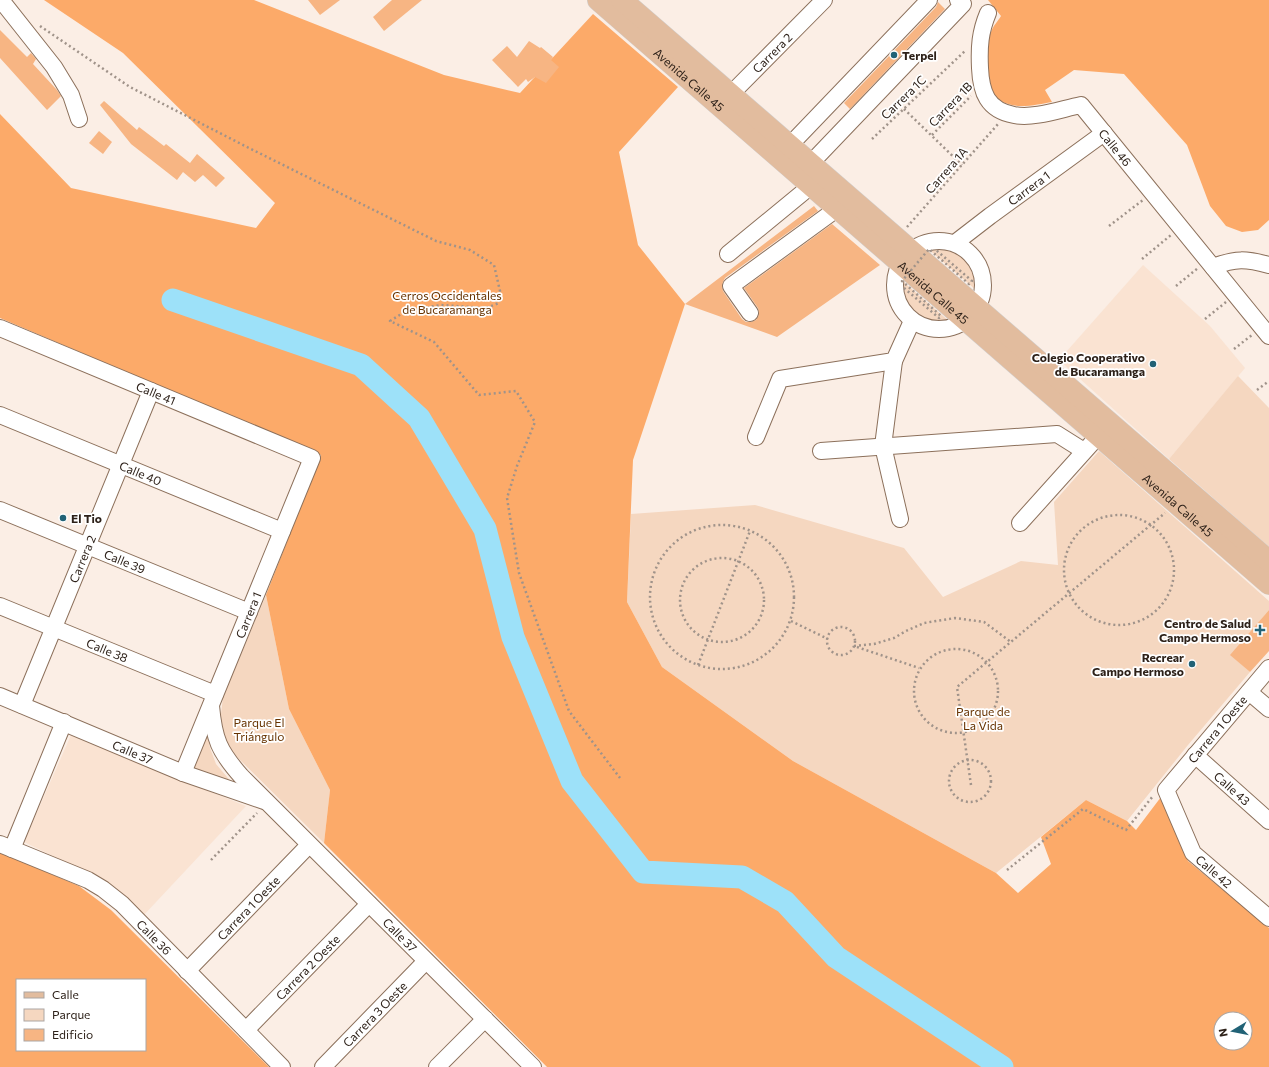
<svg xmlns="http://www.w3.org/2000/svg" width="1269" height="1067" font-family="Commissioner,sans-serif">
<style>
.built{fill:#fae3d2}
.green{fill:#f5d7c0}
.forest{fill:#fcaa69;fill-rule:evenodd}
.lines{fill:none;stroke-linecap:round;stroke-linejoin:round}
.river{stroke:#9de1f9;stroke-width:23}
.building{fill:#f7b583}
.minor-casing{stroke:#8c705b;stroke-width:18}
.major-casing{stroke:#d1cecc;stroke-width:22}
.path{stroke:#a0938a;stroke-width:2.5;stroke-dasharray:2 3;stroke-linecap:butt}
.minor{stroke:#fff;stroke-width:16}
.major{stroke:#e2bc9e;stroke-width:21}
.path-bridge{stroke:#a0938a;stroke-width:2.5;stroke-dasharray:2 3;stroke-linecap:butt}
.poi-dot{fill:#216276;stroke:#fff;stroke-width:1.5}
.labels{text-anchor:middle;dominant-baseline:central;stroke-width:3.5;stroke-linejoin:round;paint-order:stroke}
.street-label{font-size:12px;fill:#2d2119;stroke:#fff}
.poi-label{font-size:12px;font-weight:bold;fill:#2d2119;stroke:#fff;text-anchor:end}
.park-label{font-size:12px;fill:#673300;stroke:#fff}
</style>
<rect width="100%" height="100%" fill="#fbeee5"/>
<g class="built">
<path d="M1143,265L1210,326L1245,368L1169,459L1059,360Z"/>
<path d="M71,735L246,806L142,917L96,877L24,842Z"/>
</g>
<g class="green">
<path d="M932,246C936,246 941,245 945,246C965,249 980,270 976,290L926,247Z"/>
<path d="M900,279L950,322C946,322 941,323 937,323C911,323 896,303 900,279Z"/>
<path d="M1238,376L1269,408V547L1169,459Z"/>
<path d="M1099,451L1269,601V610L1231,655L1250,672L1188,745L1127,821L1086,800L996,873L793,761L662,667L627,602L631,514L755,505L904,548L943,597L1021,561L1058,565L1054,502Z"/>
<path d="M266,595L289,709L330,790L324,843L238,758L227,744L220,722L223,697Z"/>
<path d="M207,731L210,748L216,764L233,784L191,771Z"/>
</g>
<g class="forest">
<path d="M44,0H254L444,75L520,93L593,14L678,87L619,152L638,245L685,304L633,460L627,602L662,667L793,761L996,873L1018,893L1051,864L1041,837L1086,800L1127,821L1136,830L1161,797L1188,861L1269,928V1067H547L324,843L330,790L289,709L266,595L321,455L0,318V114L71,188L256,228L275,203L123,53ZM1221,1019H1245V1043H1221Z"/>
<path d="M988,0H1269V220L1258,230L1242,232L1226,226L1210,206L1187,145L1124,74L1074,70L1045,90L1052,102C1041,104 1023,108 1012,105C1008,104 1001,102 998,99C982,85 982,50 991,32C993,26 998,21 1001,16Z"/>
<path d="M0,852L79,886L111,910L269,1067H0ZM17,980H145V1050H17Z"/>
</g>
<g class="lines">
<path class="river" d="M173,300L361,365L419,418L485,529L513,637L572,781L643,872L742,877L785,902L836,957L1002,1067"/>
</g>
<g class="building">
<path d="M308,0H340L320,15Z"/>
<path d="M392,0H422L384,31L373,17Z"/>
<path d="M938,2L945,9L850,109L844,103L936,7Z"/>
<path d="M0,30L27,57L31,53L36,59L33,64L57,90L61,96L47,110L0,58Z"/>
<path d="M529,41L540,48L541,47L553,57L551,60L559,67L546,83L535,77L528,82L526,79L518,87L492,60L507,46L517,57Z"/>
<path d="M104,101L137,130L139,127L164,146L166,144L190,163L197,154L225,178L216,187L203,175L195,182L183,172L177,180L131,144L100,105Z"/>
<path d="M99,131L112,142L103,154L89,143Z"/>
<path d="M814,206L818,211L725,278L723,282L722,287L723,291L742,319L746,322H751L756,320L758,317L759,313L758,308L744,288L832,224L880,265L777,337L685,304Z"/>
<path d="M1269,610V651L1250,672L1230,655Z"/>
</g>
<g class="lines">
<g class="minor-casing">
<g id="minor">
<path d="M1,0L54,67L71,95L79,119"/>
<path id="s1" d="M988,13C980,32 979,47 980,68C981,92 987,110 1014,115C1034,119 1061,109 1081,105L1269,336"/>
<path id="s2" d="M722,103L824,0"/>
<path d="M790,145L929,0"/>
<path d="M811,163L963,4L958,0"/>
<circle cx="939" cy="285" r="44"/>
<path id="s3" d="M955,243L990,216L1104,133"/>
<path d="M728,254L812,185"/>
<path d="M1213,267C1236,258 1246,259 1269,265"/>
<path d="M750,313L731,286L838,208"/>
<path id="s4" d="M0,328L312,458L183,773"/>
<path d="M894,361L883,446L900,519"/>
<path id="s5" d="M0,415L282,531"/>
<path d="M756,437L780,379L894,361L912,321"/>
<path d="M821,451L1057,434L1084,451"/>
<path id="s6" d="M0,510L249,612"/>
<path d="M1020,523L1091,444"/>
<path id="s7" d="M0,606L215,694"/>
<path id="s8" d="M1269,668L1166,790L1193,853L1269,918"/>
<path d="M1249,692L1269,709"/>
<path id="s9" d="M0,696L183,773L264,801"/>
<path id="s10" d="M22,705L151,391"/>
<path id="s11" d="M211,706C214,739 219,751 241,776L533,1067"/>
<path id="s12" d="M1195,755L1269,821"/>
<path id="s13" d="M0,844L88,880L103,889L122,904L282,1067"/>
<path d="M12,849L64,722"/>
<path id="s14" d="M187,971L309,845"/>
<path id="s15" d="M246,1030L369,904"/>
<path id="s16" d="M323,1067L426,961"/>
<path d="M437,1067L485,1019"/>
</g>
</g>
<g class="major-casing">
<g id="major">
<path id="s17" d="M598,0L1269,584"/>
<path d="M622,0L1269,561"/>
</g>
</g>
<g class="path">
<path d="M40,26L130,87L247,147L436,241L470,250L494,265L500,291L499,303L486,308L441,305L406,311L390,321L434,342L479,395L516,391L535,422L517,466L507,498L519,573L569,711L620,778"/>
<path d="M904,109L962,165"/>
<path d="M932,135L971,96"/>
<path d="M872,139L966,50"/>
<path d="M1109,226L1143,200"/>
<path d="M907,227L998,124"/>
<path d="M1142,259L1171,235"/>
<path d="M1176,286L1198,268"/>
<path d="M1205,319L1226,302"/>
<path d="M1234,349L1252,335"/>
<path d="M1257,390L1269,381"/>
<circle cx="1119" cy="570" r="55"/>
<circle cx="722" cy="597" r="72"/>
<circle cx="722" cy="600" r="42"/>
<path d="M791,621L828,639"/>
<circle cx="841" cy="641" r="14"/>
<path d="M854,646L874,644L894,638L906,631L924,623L955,618L984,622L1011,642"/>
<path d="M857,647L919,668"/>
<circle cx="956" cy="691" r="42"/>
<path d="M698,665L750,531"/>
<circle cx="970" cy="781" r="21"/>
<path d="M971,785L957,687L1165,513"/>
<path d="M211,860L257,813"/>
<path d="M1007,870L1083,809L1126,830L1153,796"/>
</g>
<use href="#minor" class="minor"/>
<use href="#major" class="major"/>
<path class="path-bridge" d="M904,288L939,318L941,316L902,281L929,249L969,284L972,281L936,250"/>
</g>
<g class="poi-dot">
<circle cx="894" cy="55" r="4"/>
<circle cx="1153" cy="364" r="4"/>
<circle cx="63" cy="518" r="4"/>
<path d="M1258 624h4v4h4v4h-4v4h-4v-4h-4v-4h4z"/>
<circle cx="1192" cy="664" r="4"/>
</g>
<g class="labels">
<g class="street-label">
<text stroke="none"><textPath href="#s2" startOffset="71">Carrera 2</textPath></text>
<text stroke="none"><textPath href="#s17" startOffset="121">Avenida Calle 45</textPath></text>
<text transform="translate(903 97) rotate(-44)">Carrera 1C</text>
<text transform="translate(950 104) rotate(-46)">Carrera 1B</text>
<text stroke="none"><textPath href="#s1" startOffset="243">Calle 46</textPath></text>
<text transform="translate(946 170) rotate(-49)">Carrera 1A</text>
<text stroke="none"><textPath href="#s3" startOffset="92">Carrera 1</textPath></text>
<text stroke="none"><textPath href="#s17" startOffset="445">Avenida Calle 45</textPath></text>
<text stroke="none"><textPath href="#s4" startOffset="169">Calle 41</textPath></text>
<text stroke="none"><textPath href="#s5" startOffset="152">Calle 40</textPath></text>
<text stroke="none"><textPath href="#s17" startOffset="769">Avenida Calle 45</textPath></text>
<text stroke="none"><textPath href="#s10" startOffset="158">Carrera 2</textPath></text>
<text stroke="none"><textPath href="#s6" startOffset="135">Calle 39</textPath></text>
<text transform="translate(248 615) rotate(-68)">Carrera 1</text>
<text stroke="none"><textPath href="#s7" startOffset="116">Calle 38</textPath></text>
<text transform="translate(1217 729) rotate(-50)">Carrera 1 Oeste</text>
<text stroke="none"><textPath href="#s9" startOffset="144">Calle 37</textPath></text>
<text stroke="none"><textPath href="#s12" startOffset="50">Calle 43</textPath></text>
<text stroke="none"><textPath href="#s8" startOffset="256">Calle 42</textPath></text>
<text stroke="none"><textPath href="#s14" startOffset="88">Carrera 1 Oeste</textPath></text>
<text stroke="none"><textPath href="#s11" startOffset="303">Calle 37</textPath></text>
<text stroke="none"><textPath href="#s13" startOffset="183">Calle 36</textPath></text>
<text stroke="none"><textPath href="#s15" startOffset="88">Carrera 2 Oeste</textPath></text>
<text stroke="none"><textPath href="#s16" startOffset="74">Carrera 3 Oeste</textPath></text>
</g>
<g class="poi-label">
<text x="902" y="55" text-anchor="start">Terpel</text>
<text x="1145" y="357">Colegio Cooperativo<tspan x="1145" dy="14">de Bucaramanga</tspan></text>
<text x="71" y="518" text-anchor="start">El Tio</text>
<text x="1251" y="623">Centro de Salud<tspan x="1251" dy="14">Campo Hermoso</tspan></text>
<text x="1184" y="657">Recrear<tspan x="1184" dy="14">Campo Hermoso</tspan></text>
</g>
<g class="park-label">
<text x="447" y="295">Cerros Occidentales<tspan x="447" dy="14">de Bucaramanga</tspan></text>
<text x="983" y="711">Parque de<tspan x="983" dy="14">La Vida</tspan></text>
<text x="259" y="722">Parque El<tspan x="259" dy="14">Triángulo</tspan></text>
</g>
</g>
<rect x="16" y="979" width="130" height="72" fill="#ffffff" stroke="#aba6a3"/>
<rect x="24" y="992" width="20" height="6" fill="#e2bc9e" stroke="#aba6a3"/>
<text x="52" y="999" font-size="12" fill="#2d2119">Calle</text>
<rect x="24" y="1009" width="20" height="12" fill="#f5d7c0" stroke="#aba6a3"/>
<text x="52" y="1019" font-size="12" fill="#2d2119">Parque</text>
<rect x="24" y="1029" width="20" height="12" fill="#f7b583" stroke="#aba6a3"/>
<text x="52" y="1039" font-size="12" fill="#2d2119">Edificio</text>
<g transform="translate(1233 1031) rotate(260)"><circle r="19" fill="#ffffff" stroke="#aba6a3"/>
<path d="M0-3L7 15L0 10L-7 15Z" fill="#216276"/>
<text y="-6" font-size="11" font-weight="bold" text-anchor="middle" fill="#2d2119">N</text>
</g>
</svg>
